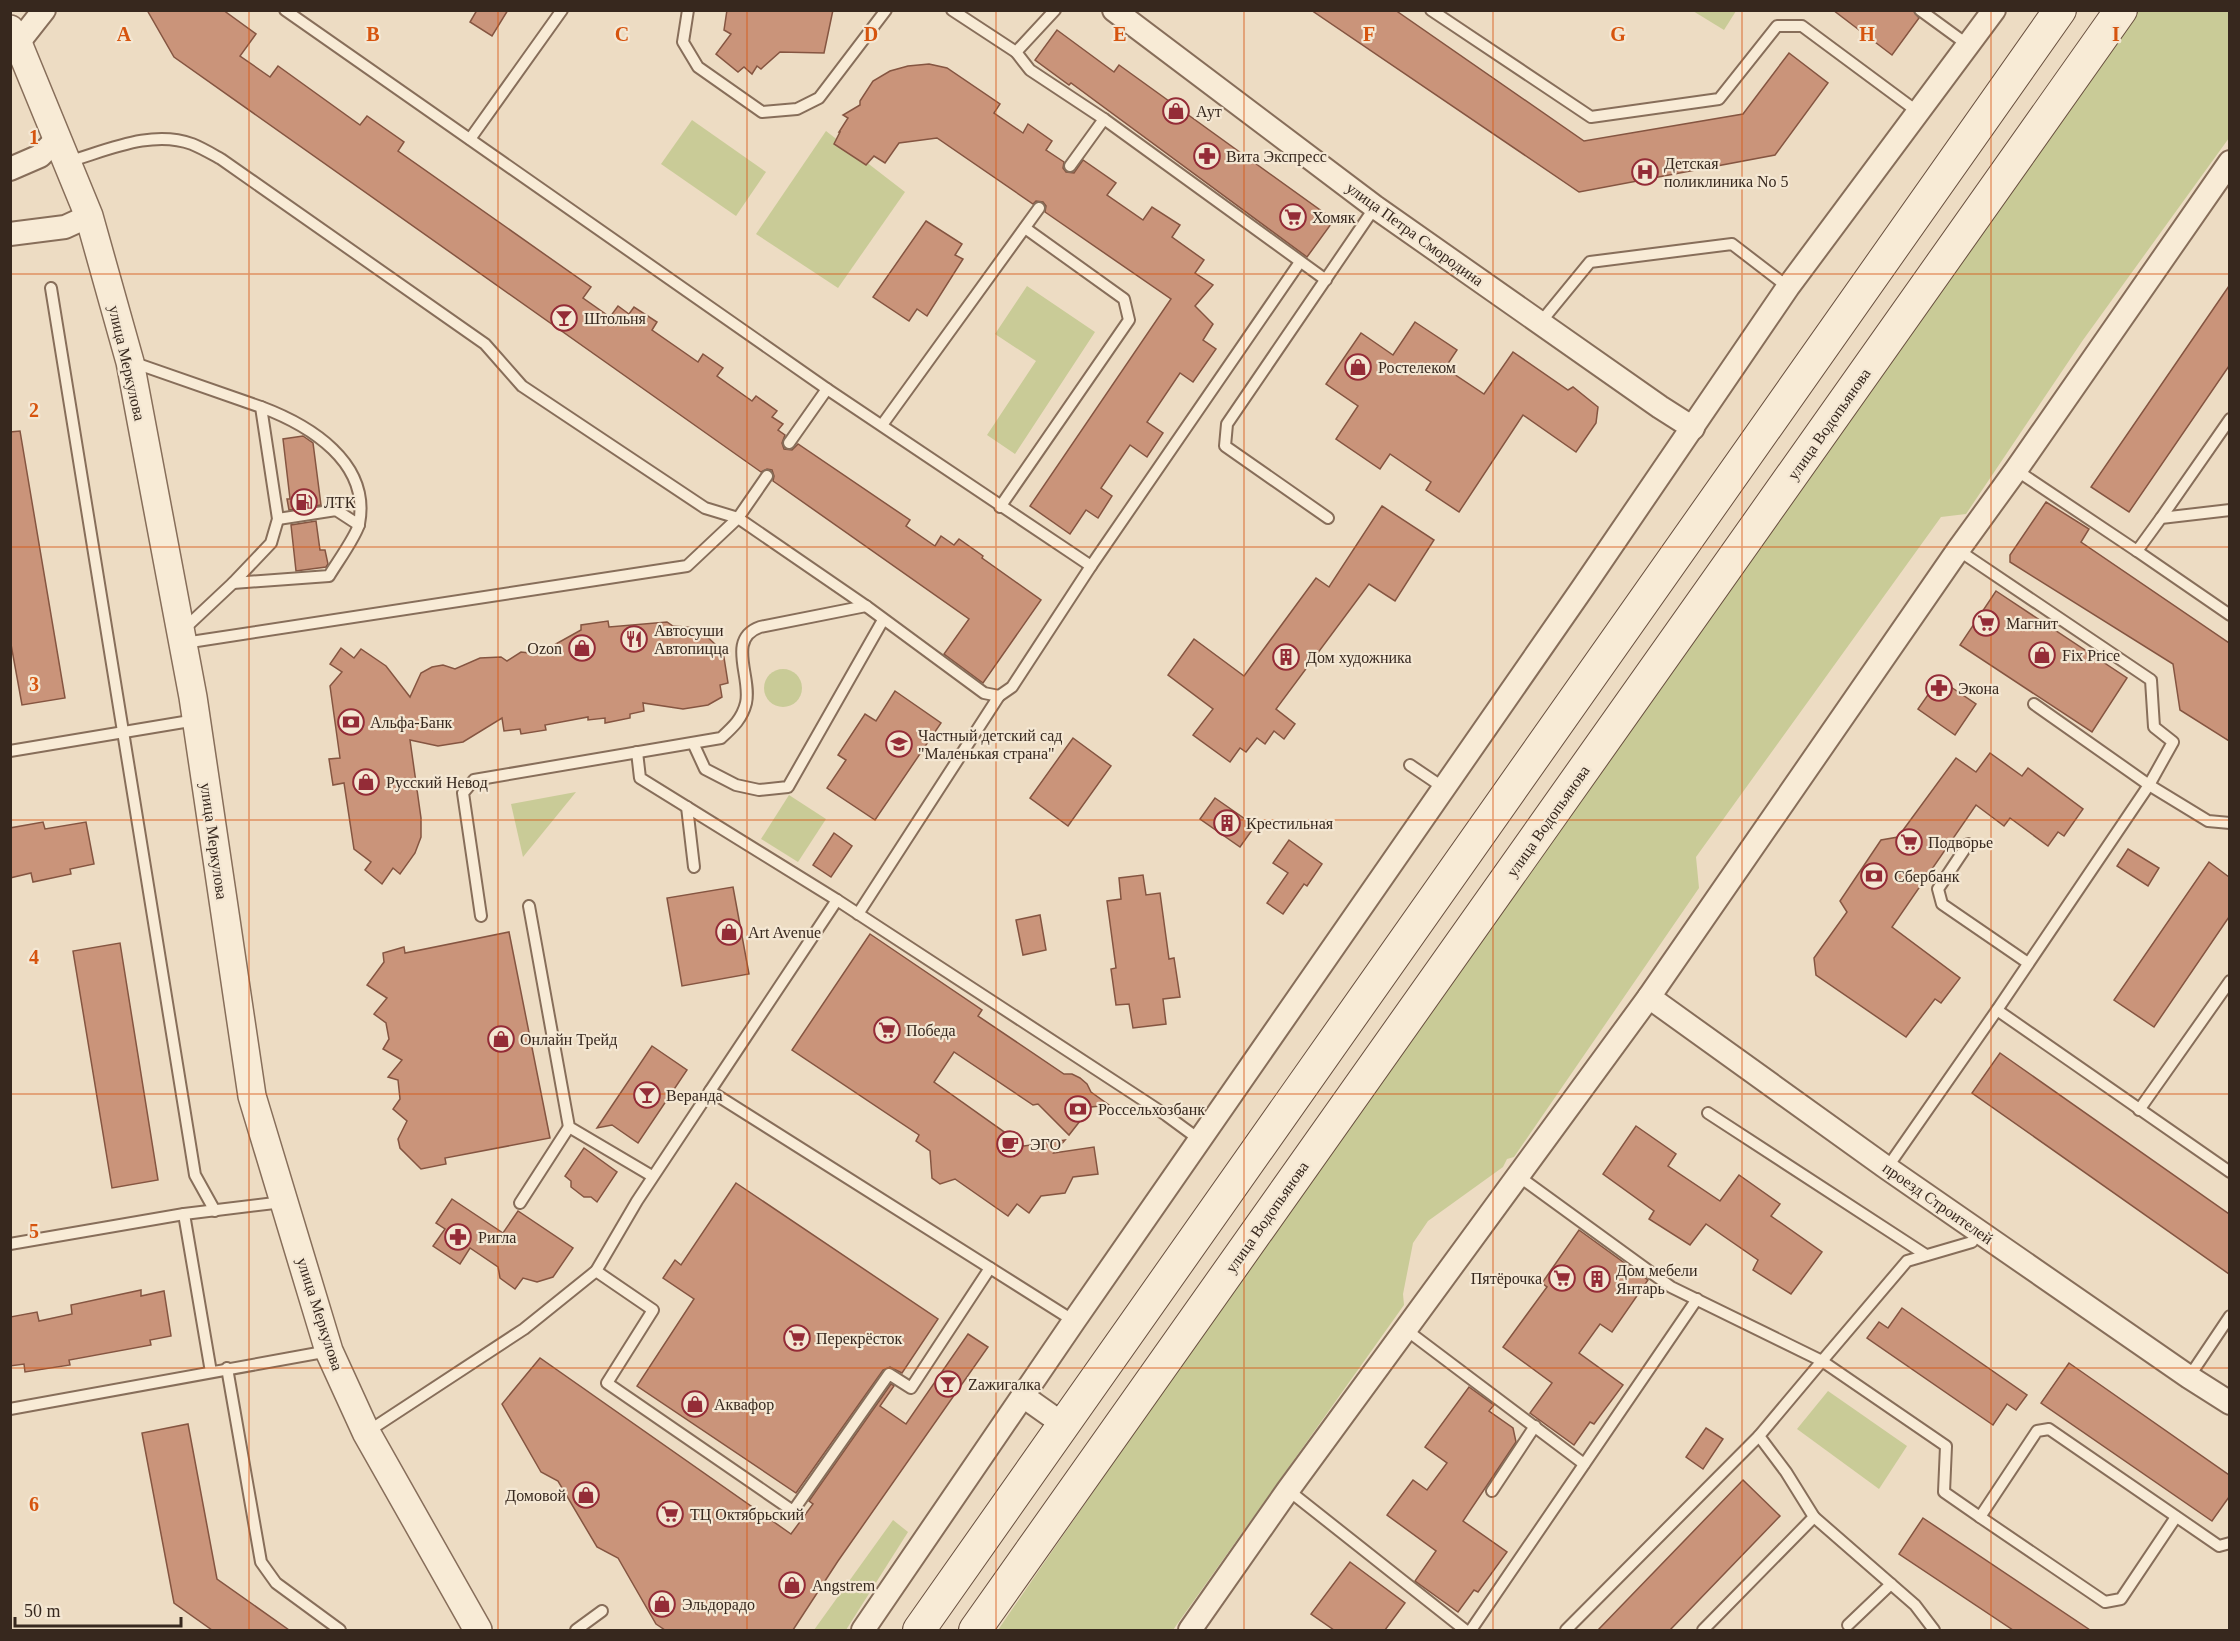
<svg xmlns="http://www.w3.org/2000/svg" width="2240" height="1641" font-family="'Times New Roman',serif">
<style>
.green{fill:#c9cb97}
.building{fill:#ca947a;stroke:#855541;stroke-width:1.5}
.lines{fill:none;stroke-linecap:round;stroke-linejoin:round}
.service-casing{stroke:#876e5a;stroke-width:14}
.minor-casing{stroke:#876e5a;stroke-width:26}
.tertiary-casing{stroke:#876e5a;stroke-width:30}
.secondary-casing{stroke:#684f3e;stroke-width:34}
.service{stroke:#f8ebd6;stroke-width:10}
.minor{stroke:#f8ebd6;stroke-width:22}
.tertiary{stroke:#f8ebd6;stroke-width:27}
.secondary{stroke:#f8ebd6;stroke-width:32}
.grid{fill:none;stroke:#d6540e;stroke-width:1.5;stroke-opacity:0.55}
.labels{text-anchor:middle;dominant-baseline:central;stroke-width:4.5;stroke-linejoin:round;paint-order:stroke}
.poi-label{font-size:16px;fill:#37281e;stroke:#f4e7d3;text-anchor:start}
.street-label{font-size:16px;fill:#37281e;stroke:#f4e7d3}
.grid-label{font-size:20px;text-anchor:middle;font-weight:bold;fill:#d6540e;stroke:#f4e7d3;stroke-width:4.5;stroke-linejoin:round;paint-order:stroke}
</style>
<rect width="100%" height="100%" fill="#eddcc3"/>
<g class="green">
<path d="M1693,11H1736L1724,30Z"/>
<path d="M2135,11H2229V138L2083,340L1966,514L1941,517L1696,857L1699,888L1514,1157L1507,1159L1503,1167L1428,1221L1413,1243L1403,1294L1404,1305L1173,1630H998C1241,1275 1495,926 1742,573C1874,386 2003,197 2135,11Z"/>
<path d="M692,120L766,172L736,216L661,164Z"/>
<path d="M826,131L905,192L838,288L756,234Z"/>
<path d="M1027,286L1095,332L1015,454L987,435L1036,361L995,334Z"/>
<circle cx="783" cy="688" r="19"/>
<path d="M576,792L523,857L511,804Z"/>
<path d="M789,795L826,819L798,862L761,839Z"/>
<path d="M1828,1391L1907,1446L1879,1489L1797,1429Z"/>
<path d="M893,1520L908,1532L846,1630H814Z"/>
</g>
<g class="building">
<path d="M147,10H223L256,34L240,56L270,77L278,66L360,125L367,116L404,142L398,151L591,287L583,298L610,317L618,306L629,314L634,307L657,322L652,330L698,362L703,354L723,368L717,376L752,401L756,396L777,411L772,417L783,424L778,430L785,435L782,443L784,449L792,450L798,444L910,520L906,526L935,546L941,536L954,545L959,539L983,556L982,558L1041,600L983,683L944,654L969,619L773,481L774,476L772,470L767,469L761,472L174,57Z"/>
<path d="M477,10H508L492,36L470,22Z"/>
<path d="M727,10H833L824,53L780,52L761,69L757,66L752,74L744,67L738,72L716,54L731,34L724,30Z"/>
<path d="M1311,10H1395L1584,141L1743,114L1789,53L1828,83L1775,155L1579,192Z"/>
<path d="M1833,10H1913L1919,18L1892,55Z"/>
<path d="M1057,30L1114,72L1119,65L1334,220L1307,257L1071,83L1069,85L1035,60Z"/>
<path d="M929,64L947,68L1000,104L994,113L1023,133L1028,124L1052,141L1046,150L1064,162L1063,168L1066,172L1074,173L1083,160L1116,183L1107,195L1143,220L1152,207L1180,225L1172,237L1204,260L1195,273L1213,285L1195,306L1213,324L1203,340L1216,349L1193,382L1180,373L1147,422L1163,433L1147,457L1130,445L1101,488L1112,496L1098,518L1086,510L1070,534L1030,506L1171,299L1045,212L1046,206L1043,202L1036,201L1033,204L937,138L899,143L885,163L874,156L866,165L834,144L840,132H839L848,118L843,115L860,105V101L873,81L890,71L908,66Z"/>
<path d="M926,221L962,244L955,255L963,259L927,316L917,309L909,321L873,297Z"/>
<path d="M2229,286V366L2129,512L2091,487Z"/>
<path d="M1415,322L1457,350L1445,368L1484,394L1513,352L1568,390L1573,387L1598,407L1596,423L1576,452L1523,415L1459,512L1426,490L1431,482L1390,454L1380,469L1336,439L1358,406L1326,384L1361,333L1393,355Z"/>
<path d="M20,431L65,698L22,705L10,639V432Z"/>
<path d="M303,436L313,443L321,505L289,510L287,499H290L283,439Z"/>
<path d="M2046,502L2089,529L2081,542L2229,643V741L2180,710L2173,664L2010,562V555Z"/>
<path d="M1382,506L1434,540L1395,601L1369,584L1276,709L1295,724L1284,739L1274,731L1265,744L1257,738L1246,752L1240,748L1230,762L1193,735L1213,709L1168,675L1194,639L1244,676L1316,578L1329,587Z"/>
<path d="M316,521L320,550H325L328,564L326,567L296,571L291,525Z"/>
<path d="M1996,591L2127,678L2092,732L1960,645Z"/>
<path d="M608,621L609,627L667,622L673,626L698,628L717,646L722,645L728,683L720,685L722,697L708,705L683,709L643,703L644,711L630,714V718L605,723V718L588,720V717L545,725L546,730L521,734L520,729L504,731L502,718L463,742L438,746L410,740L421,818V837L415,853L400,874L393,868L382,884L365,870L371,862L354,849L344,783L333,785L329,759L340,758L330,686L342,672L330,664L341,648L354,658L361,649L386,666L410,697L421,673L432,667L443,665L455,669L480,658L501,657L507,661L521,652L538,654L581,630V625Z"/>
<path d="M1939,679L1976,704L1955,735L1918,709Z"/>
<path d="M895,691L941,723L875,820L827,788L846,760L838,755L865,714L876,721Z"/>
<path d="M1073,738L1111,766L1068,826L1030,798Z"/>
<path d="M1990,753L2022,776L2028,768L2083,809L2064,836L2058,832L2048,846L2010,818L2004,826L1976,805L1892,927L1960,978L1941,1003L1935,999L1906,1037L1816,975L1814,958L1847,912L1840,901L1881,840L1898,837L1956,758L1976,772Z"/>
<path d="M1215,798L1255,826L1240,847L1200,819Z"/>
<path d="M43,822L45,829L86,822L94,864L70,869L71,874L33,882L31,873L10,878V828Z"/>
<path d="M834,833L852,846L831,877L813,865Z"/>
<path d="M1289,840L1322,864L1307,886L1304,884L1283,914L1267,903L1288,873L1273,863Z"/>
<path d="M2128,849L2159,868L2148,886L2117,866Z"/>
<path d="M2209,862L2229,877V917L2154,1027L2114,1000Z"/>
<path d="M1143,875L1146,895L1160,893L1169,959L1174,958L1180,997L1163,999L1166,1024L1133,1028L1129,1004L1116,1005L1111,969L1116,968L1107,901L1121,899L1119,878Z"/>
<path d="M733,887L749,974L682,986L667,898Z"/>
<path d="M1040,915L1046,950L1023,955L1016,920Z"/>
<path d="M509,932L550,1138L445,1158L446,1164L421,1169L400,1148L398,1139L407,1121L393,1109L400,1099L398,1080L388,1077L402,1060L383,1049L389,1039L386,1023L374,1014L387,998L367,985L384,962L383,953L404,947L405,953Z"/>
<path d="M870,934L982,1010L978,1016L1064,1074H1072L1080,1078L1087,1084L1091,1092L1109,1105L1091,1107L1069,1135L1038,1104L1033,1105L954,1052L934,1082L1024,1146L1065,1140L1054,1153L1094,1147L1098,1174L1073,1177L1065,1193L1041,1196L1029,1213L1017,1204L1008,1216L955,1179L940,1184L932,1178L930,1151L916,1141L919,1135L792,1050Z"/>
<path d="M120,943L158,1180L112,1188L73,951Z"/>
<path d="M652,1046L687,1070L638,1143L612,1125L597,1128Z"/>
<path d="M2000,1053L2229,1214V1274L1972,1093Z"/>
<path d="M1636,1126L1676,1154L1668,1166L1720,1201L1739,1175L1780,1204L1771,1216L1822,1252L1791,1294L1753,1270L1758,1260L1706,1224L1690,1245L1649,1219L1654,1211L1603,1174Z"/>
<path d="M584,1148L617,1172L597,1202L591,1197H584L571,1187V1181L565,1176Z"/>
<path d="M736,1183L938,1319L902,1373L890,1367L883,1370L796,1493L637,1386L694,1299L663,1278L675,1260L681,1265Z"/>
<path d="M452,1199L503,1233L518,1211L573,1248L553,1277L537,1282L523,1278L515,1289L500,1278L498,1267L470,1248L460,1264L433,1246L445,1229L436,1223Z"/>
<path d="M1579,1230L1648,1280L1612,1332L1600,1324L1579,1353L1623,1385L1594,1424L1590,1422L1574,1445L1530,1413L1552,1383L1503,1347L1547,1287L1542,1283Z"/>
<path d="M141,1290V1296L164,1291L171,1336L150,1340L151,1345L69,1360L70,1365L25,1372L24,1364L10,1366V1317L37,1312L39,1321L72,1314L71,1305Z"/>
<path d="M1902,1308L2027,1395L2016,1410L2007,1404L1993,1425L1867,1338L1879,1322L1888,1328Z"/>
<path d="M968,1334L988,1347L838,1561L793,1630H665L656,1624L618,1558L597,1547L558,1481L541,1472L502,1404L540,1358L791,1534L813,1504L809,1501L891,1384L894,1386L880,1406L906,1424Z"/>
<path d="M2069,1363L2229,1475V1497L2212,1521L2041,1403Z"/>
<path d="M1469,1387L1494,1405L1489,1411L1513,1428L1516,1442L1463,1521L1507,1552L1478,1592L1474,1590L1458,1612L1415,1581L1436,1551L1387,1515L1413,1480L1427,1490L1447,1463L1425,1447Z"/>
<path d="M188,1424L217,1579L289,1630H212L174,1603L142,1433Z"/>
<path d="M1706,1428L1723,1439L1703,1469L1686,1457Z"/>
<path d="M1743,1480L1780,1516L1670,1630H1598Z"/>
<path d="M1923,1518L2090,1630H2013L1899,1554Z"/>
<path d="M1350,1562L1405,1603L1385,1630H1334L1311,1614Z"/>
</g>
<g class="lines">
<g class="service-casing">
<g id="service">
<path d="M285,10L827,389L1091,566L1300,262"/>
<path d="M688,10L683,42L698,67L762,112L797,109L819,98L886,10"/>
<path d="M952,10L1016,52L1055,10"/>
<path d="M1431,10L1591,117L1719,99L1777,26H1802L1918,112"/>
<path d="M1920,10L1968,45"/>
<path d="M1016,52L1030,70L1104,119L1326,280"/>
<path d="M470,139L562,10"/>
<path d="M67,162C106,151 151,129 192,144C202,148 212,154 221,159L485,344L522,386L705,508L738,518L866,606L984,693L999,696L1012,687L1091,566"/>
<path d="M1070,166L1104,119"/>
<path d="M51,288L195,1175L215,1211"/>
<path d="M1540,323L1590,262L1732,244L1788,287"/>
<path d="M132,362L261,407L278,519L271,543L233,583L184,629"/>
<path d="M882,425L1039,208"/>
<path d="M789,443L827,389"/>
<path d="M2016,470L2137,551L2161,518L2230,510"/>
<path d="M1000,507L1129,320L1124,299L1025,228"/>
<path d="M1328,518L1225,446L1227,424L1375,207"/>
<path d="M2161,518L2230,419"/>
<path d="M278,519L336,510L359,525"/>
<path d="M1958,550L2151,680L2154,727L2173,742L2149,785L2034,704"/>
<path d="M2137,551L2230,615"/>
<path d="M233,583L329,576C336,564 357,535 359,524C371,462 309,425 261,407"/>
<path d="M184,643L687,566L738,518L767,476"/>
<path d="M693,743L705,769L736,785L759,790L788,787L883,620"/>
<path d="M10,751L196,720"/>
<path d="M637,752L640,778L837,900L1166,1115L1200,1140"/>
<path d="M1410,765L1444,788"/>
<path d="M687,807L694,867"/>
<path d="M1968,844L1938,889L1942,904L2028,963"/>
<path d="M529,906L569,1127L652,1176"/>
<path d="M858,914L999,696"/>
<path d="M481,916L463,793L474,780L721,738C733,727 742,719 746,703C752,677 726,639 760,627L866,606"/>
<path d="M1997,1010L2230,1172"/>
<path d="M710,1091L837,900"/>
<path d="M2139,1110L2230,981"/>
<path d="M1708,1113L1926,1255"/>
<path d="M1887,1168L1997,1010L2149,785L2208,821L2230,823"/>
<path d="M1517,1175L1671,1287L1822,1361L1907,1261L1972,1242L1978,1231"/>
<path d="M520,1203L569,1127"/>
<path d="M184,1214L211,1372"/>
<path d="M10,1244L184,1214L283,1202"/>
<path d="M596,1271L653,1310L607,1383L793,1511L889,1374L911,1388L990,1268"/>
<path d="M1405,1329L1584,1464"/>
<path d="M227,1368L261,1562L276,1583L340,1630"/>
<path d="M2189,1377L2230,1316"/>
<path d="M10,1409L329,1351"/>
<path d="M367,1432L524,1329L596,1271L637,1201L710,1091L1074,1321"/>
<path d="M1288,1490L1465,1630"/>
<path d="M1492,1491L1535,1426"/>
<path d="M1814,1517L1915,1605L1934,1630"/>
<path d="M1980,1517L2105,1602L2121,1599L2176,1517"/>
<path d="M1848,1625L1891,1584"/>
<path d="M576,1630L602,1611"/>
<path d="M1471,1630L1697,1299"/>
<path d="M1566,1630L1759,1436"/>
<path d="M1703,1630L1814,1517L1786,1472L1759,1436L1822,1361L1946,1446L1944,1492L1980,1517L2037,1431L2049,1429L2219,1546L2230,1543"/>
</g>
</g>
<g class="minor-casing">
<g id="minor">
<path d="M1114,10L1375,207L1660,407L1693,428"/>
<path d="M18,43L44,10"/>
<path d="M10,169L40,156L58,138"/>
<path d="M10,234L65,227L89,216"/>
<path d="M1649,997L1887,1168L2189,1377L2230,1403"/>
<path d="M1023,1396L1064,1425"/>
<path d="M863,1630L1074,1321L1582,589L1788,287L1994,10"/>
<path d="M1190,1630L1288,1490L1649,997L1958,550L2016,470L2230,162"/>
</g>
</g>
<g class="tertiary-casing">
<path id="tertiary" d="M10,29L18,43L89,216L130,362L193,697L252,1096L329,1351L366,1432L478,1630"/>
</g>
<g class="secondary-casing">
<g id="secondary">
<path d="M919,1630L2060,10"/>
<path d="M975,1630L2121,10"/>
</g>
</g>
<use href="#service" class="service"/>
<use href="#minor" class="minor"/>
<use href="#tertiary" class="tertiary"/>
<use href="#secondary" class="secondary"/>
</g>
<path class="grid" d="M249,10V1630M498,10V1630M747,10V1630M996,10V1630M1244,10V1630M1493,10V1630M1742,10V1630M1991,10V1630M10,274H2230M10,547H2230M10,820H2230M10,1094H2230M10,1368H2230"/>
<defs>
<g id="shop-ring" transform="scale(1.35)"><circle r="9.5" fill="#f4e7d3" stroke="#942c37" stroke-width="1.5"/><path d="M-5-2.5h2.3a2.7 3.5 0 0 1 5.4 0H5L5.5 6h-11ZM-1.5-2.5h3a1.5 2.3 0 0 0-3 0Z" fill="#942c37"/></g>
<g id="pharmacy-ring" transform="scale(1.35)"><circle r="9.5" fill="#f4e7d3" stroke="#942c37" stroke-width="1.5"/><path d="M-2-6h4v4h4v4h-4v4h-4v-4h-4v-4h4Z" fill="#942c37"/></g>
<g id="hospital-ring" transform="scale(1.35)"><circle r="9.5" fill="#f4e7d3" stroke="#942c37" stroke-width="1.5"/><path d="M-5-5h3v3.5h4V-5h3V5h-3V1.5h-4V5h-3Z" fill="#942c37"/></g>
<g id="supermarket-ring" transform="scale(1.35)"><circle r="9.5" fill="#f4e7d3" stroke="#942c37" stroke-width="1.5"/><path d="M-6-5.5h2.5l.6 2H6L4.5 2H-2.5L-4.4-4H-6ZM-1.5 3.2a1.3 1.3 0 1 0 .1 0ZM3 3.2a1.3 1.3 0 1 0 .1 0Z" fill="#942c37"/></g>
<g id="bar-ring" transform="scale(1.35)"><circle r="9.5" fill="#f4e7d3" stroke="#942c37" stroke-width="1.5"/><path d="M-6-5H6L.8 .8V4.5H3.5V6h-7V4.5H-.8V.8Z" fill="#942c37"/></g>
<g id="fuel-ring" transform="scale(1.35)"><circle r="9.5" fill="#f4e7d3" stroke="#942c37" stroke-width="1.5"/><path d="M-5.5-6h7V0h2V4h1.3V-2.5L3-4.5l.8-.8L6-3V5H2.5V1h-1V6h-7ZM-4.2-4.7v3.2H.2V-4.7Z" fill="#942c37"/></g>
<g id="restaurant-ring" transform="scale(1.35)"><circle r="9.5" fill="#f4e7d3" stroke="#942c37" stroke-width="1.5"/><path d="M-5-6h1v4h1v-4h1v4h1v-4h1v5L-1.5 .5V6h-2V.5L-5-1ZM5-6V6H3V1.5H1.5Q1.5-4 5-6Z" fill="#942c37"/></g>
<g id="building-ring" transform="scale(1.35)"><circle r="9.5" fill="#f4e7d3" stroke="#942c37" stroke-width="1.5"/><path d="M-4-6H4V6H1V3H-1V6H-4ZM-2.5-4.3h1.7v1.8h-1.7ZM.8-4.3h1.7v1.8H.8ZM-2.5-1h1.7V.8h-1.7ZM.8-1h1.7V.8H.8Z" fill="#942c37"/></g>
<g id="bank-ring" transform="scale(1.35)"><circle r="9.5" fill="#f4e7d3" stroke="#942c37" stroke-width="1.5"/><path d="M-6-4H6V4H-6ZM0-2.3a2.3 2.3 0 1 0 0 4.6a2.3 2.3 0 1 0 0-4.6Z" fill="#942c37"/></g>
<g id="school-ring" transform="scale(1.35)"><circle r="9.5" fill="#f4e7d3" stroke="#942c37" stroke-width="1.5"/><path d="M0-5L7-2L0 1L-7-2ZM-4 1L0 2.5L4 1V4Q0 6-4 4Z" fill="#942c37"/></g>
<g id="cafe-ring" transform="scale(1.35)"><circle r="9.5" fill="#f4e7d3" stroke="#942c37" stroke-width="1.5"/><path d="M-5.5-4.5H6V0H3Q3 3.5 0 3.5H-2.5Q-5.5 3.5-5.5 0ZM3-3.2v2h1.7v-2ZM-6 4.5H4V6H-6Z" fill="#942c37"/></g>
</defs>
<g fill-rule="evenodd">
<use href="#shop-ring" x="1176" y="111"/>
<use href="#pharmacy-ring" x="1207" y="156"/>
<use href="#hospital-ring" x="1645" y="172"/>
<use href="#supermarket-ring" x="1293" y="217"/>
<use href="#bar-ring" x="564" y="318"/>
<use href="#shop-ring" x="1358" y="367"/>
<use href="#fuel-ring" x="304" y="502"/>
<use href="#supermarket-ring" x="1986" y="623"/>
<use href="#restaurant-ring" x="634" y="639"/>
<use href="#shop-ring" x="582" y="648"/>
<use href="#shop-ring" x="2042" y="655"/>
<use href="#building-ring" x="1286" y="657"/>
<use href="#pharmacy-ring" x="1939" y="688"/>
<use href="#bank-ring" x="351" y="722"/>
<use href="#school-ring" x="899" y="744"/>
<use href="#shop-ring" x="366" y="782"/>
<use href="#building-ring" x="1227" y="823"/>
<use href="#supermarket-ring" x="1909" y="842"/>
<use href="#bank-ring" x="1874" y="876"/>
<use href="#shop-ring" x="729" y="932"/>
<use href="#supermarket-ring" x="887" y="1030"/>
<use href="#shop-ring" x="501" y="1039"/>
<use href="#bar-ring" x="647" y="1095"/>
<use href="#bank-ring" x="1078" y="1109"/>
<use href="#cafe-ring" x="1010" y="1144"/>
<use href="#pharmacy-ring" x="458" y="1237"/>
<use href="#supermarket-ring" x="1562" y="1278"/>
<use href="#building-ring" x="1597" y="1279"/>
<use href="#supermarket-ring" x="797" y="1338"/>
<use href="#bar-ring" x="948" y="1384"/>
<use href="#shop-ring" x="695" y="1404"/>
<use href="#shop-ring" x="586" y="1495"/>
<use href="#supermarket-ring" x="670" y="1514"/>
<use href="#shop-ring" x="792" y="1585"/>
<use href="#shop-ring" x="662" y="1604"/>
</g>
<g class="labels">
<g class="poi-label">
<text x="1196" y="111">Аут</text>
<text x="1226" y="156">Вита Экспресс</text>
<text x="1664" y="163">Детская<tspan x="1664" dy="18">поликлиника No 5</tspan></text>
<text x="1312" y="217">Хомяк</text>
<text x="584" y="318">Штольня</text>
<text x="1378" y="367">Ростелеком</text>
<text x="324" y="502">ЛТК</text>
<text x="2006" y="623">Магнит</text>
<text x="654" y="630">Автосуши<tspan x="654" dy="18">Автопицца</tspan></text>
<text x="562" y="648" text-anchor="end">Ozon</text>
<text x="2062" y="655">Fix Price</text>
<text x="1306" y="657">Дом художника</text>
<text x="1958" y="688">Экона</text>
<text x="370" y="722">Альфа-Банк</text>
<text x="918" y="735">Частный детский сад<tspan x="918" dy="18">"Маленькая страна"</tspan></text>
<text x="386" y="782">Русский Невод</text>
<text x="1246" y="823">Крестильная</text>
<text x="1928" y="842">Подворье</text>
<text x="1894" y="876">Сбербанк</text>
<text x="748" y="932">Art Avenue</text>
<text x="906" y="1030">Победа</text>
<text x="520" y="1039">Онлайн Трейд</text>
<text x="666" y="1095">Веранда</text>
<text x="1098" y="1109">Россельхозбанк</text>
<text x="1030" y="1144">ЭГО</text>
<text x="478" y="1237">Ригла</text>
<text x="1616" y="1270">Дом мебели<tspan x="1616" dy="18">Янтарь</tspan></text>
<text x="1542" y="1278" text-anchor="end">Пятёрочка</text>
<text x="816" y="1338">Перекрёсток</text>
<text x="968" y="1384">Zажигалка</text>
<text x="714" y="1404">Аквафор</text>
<text x="566" y="1495" text-anchor="end">Домовой</text>
<text x="690" y="1514">ТЦ Октябрьский</text>
<text x="812" y="1585">Angstrem</text>
<text x="682" y="1604">Эльдорадо</text>
</g>
<g class="street-label">
<text transform="translate(1415 234) rotate(36)">улица Петра Смородина</text>
<text transform="translate(127 363) rotate(77)">улица Меркулова</text>
<text transform="translate(1829 424) rotate(-55)">улица Водопьянова</text>
<text transform="translate(1548 821) rotate(-55)">улица Водопьянова</text>
<text transform="translate(214 841) rotate(82)">улица Меркулова</text>
<text transform="translate(1938 1203) rotate(35)">проезд Строителей</text>
<text transform="translate(1267 1217) rotate(-55)">улица Водопьянова</text>
<text transform="translate(320 1314) rotate(72)">улица Меркулова</text>
</g>
</g>
<g class="grid-label">
<text x="124" y="41">A</text>
<text x="373" y="41">B</text>
<text x="622" y="41">C</text>
<text x="871" y="41">D</text>
<text x="1120" y="41">E</text>
<text x="1369" y="41">F</text>
<text x="1618" y="41">G</text>
<text x="1867" y="41">H</text>
<text x="2116" y="41">I</text>
<text x="34" y="144">1</text>
<text x="34" y="417">2</text>
<text x="34" y="691">3</text>
<text x="34" y="964">4</text>
<text x="34" y="1238">5</text>
<text x="34" y="1511">6</text>
</g>
<rect width="2240" height="1641" fill="none" stroke="#37281e" stroke-width="24"/>
<path d="M15 1617v9h166v-9" fill="none" stroke="#37281e" stroke-width="3"/>
<text x="24" y="1617" font-size="18" fill="#37281e" stroke="#f4e7d3" stroke-width="4.5" paint-order="stroke">50 m</text>
</svg>
